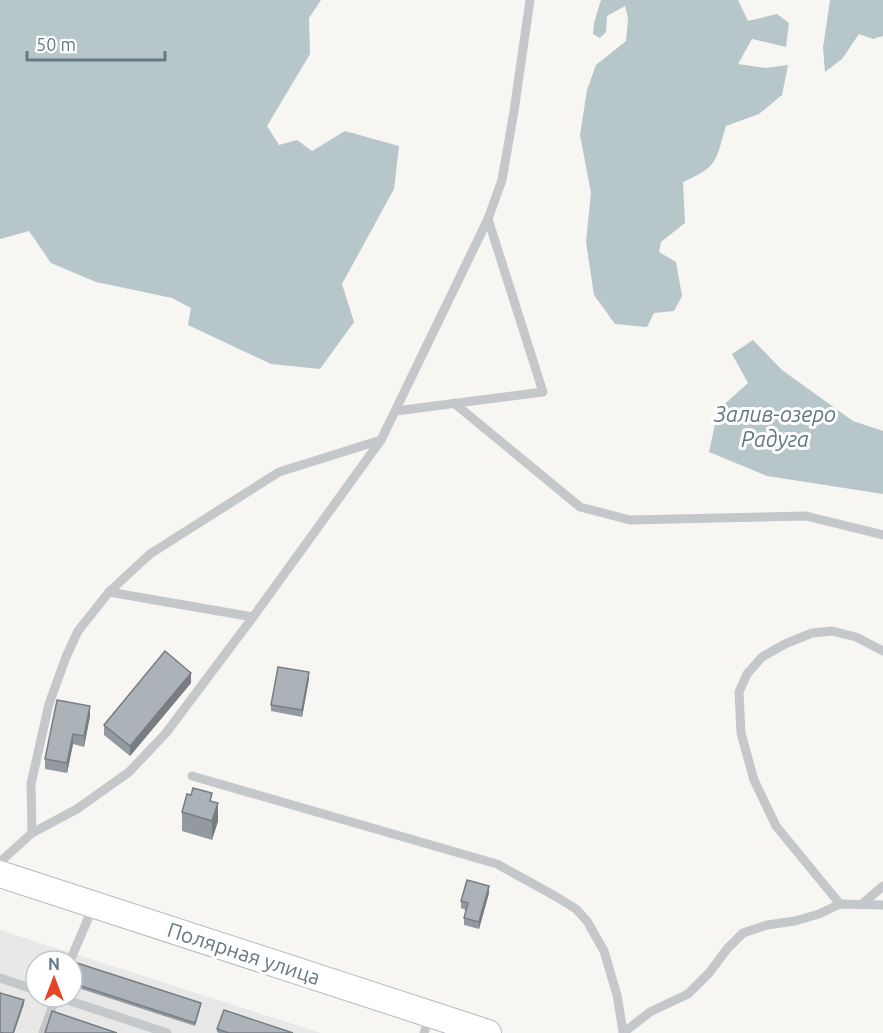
<svg xmlns="http://www.w3.org/2000/svg" width="883" height="1033" font-family="Ubuntu,sans-serif">
<style>
.built{fill:#e7e8e7;fill-rule:evenodd}
.water{fill:#b7c6c8}
.lines{fill:none;stroke-linecap:round;stroke-linejoin:round}
.secondary-casing{stroke:#b4babe;stroke-width:28}
.service{stroke:#c4c8cb;stroke-width:9}
.secondary{stroke:#fff;stroke-width:26}
.wall{fill:#939a9f}
.shaded-wall{fill:#787d82}
.building{fill:#abb3b9;stroke:#787d82;stroke-width:1.5}
.labels{text-anchor:middle;dominant-baseline:central;stroke-width:6;stroke-linejoin:round;paint-order:stroke}
.street-label{font-size:21px;fill:#657885;stroke:#fff}
.water-label{font-size:22px;font-style:italic;fill:#617a81;stroke:#fff}
</style>
<rect width="100%" height="100%" fill="#f7f6f3"/>
<path class="built" d="M0,930L321,1033H0ZM36,961H72V997H36Z"/>
<g class="water">
<path d="M0,0H321L309,18L310,54L267,126L279,145L297,140L312,151L345,131L399,146L394,189L342,284L354,322L320,369L271,364L188,325L191,308L172,298L96,282L51,263L29,231L0,239Z"/>
<path d="M601,0H738L748,21L777,14L789,23L786,47L752,39L738,64L766,68L788,65L782,95L759,114L726,126C715,162 719,166 683,182L685,223L661,242L659,252L676,262L682,296L674,311L654,313L647,327L615,324L594,295L586,242L591,193L580,135L587,90L596,65L626,41L628,18L625,6L607,16L606,32L600,38L593,34L594,23Z"/>
<path d="M830,0H883V36L873,39L859,34L842,59L825,72L823,48Z"/>
<path d="M753,340L782,370L853,421L883,431V494L767,476L709,452L718,410L748,383L732,354Z"/>
</g>
<g class="lines">
<g class="secondary-casing">
<path id="secondary" d="M0,874L488,1033"/>
</g>
<g class="service">
<path d="M454,403L580,507L630,520L806,516L883,535"/>
<path d="M396,411L543,392L488,219"/>
<path d="M109,592L253,617"/>
<path d="M192,776L497,864L555,896L576,909L587,921L604,951L617,995L623,1032"/>
<path d="M32,833L31,784L49,704L66,657L78,631L109,592L150,554L279,472L381,440"/>
<path d="M0,862L32,833L77,809L129,772L166,733L253,617L381,440L488,219L502,180L514,111L530,0"/>
<path d="M840,904L776,826L754,780L741,733L739,692L747,674L762,657L785,644L812,633L832,631L856,637L883,651"/>
<path d="M861,905L883,886"/>
<path d="M70,961L93,907"/>
<path d="M0,978L36,990"/>
<path d="M58,997L167,1033"/>
<path d="M43,1033L56,997"/>
<path d="M424,1033L430,1016"/>
<path d="M623,1033L650,1012L688,994L709,973L727,949L743,933L767,925L795,921L819,914L840,904L883,905"/>
</g>
<use href="#secondary" class="secondary"/>
</g>
<g class="wall">
<path d="M309,679L302,717L271,711V705Z"/>
<path d="M191,683L130,756L104,735V725Z"/>
<path d="M90,716L84,747L73,744L67,773L45,769V759Z"/>
<path d="M212,801L218,821L212,840L182,831V812Z"/>
<path d="M489,893L479,929L464,925V918L466,910L461,908V901Z"/>
<path d="M72,969L201,1006L195,1026L72,986Z"/>
<path d="M217,1029L293,1033H219L217,1032Z"/>
</g>
<g class="shaded-wall">
<path d="M309,672V679L302,717V710Z"/>
<path d="M191,673V683L130,756V746Z"/>
<path d="M90,706V716L84,747V736Z"/>
<path d="M73,734V744L67,773V763Z"/>
<path d="M218,803V821L212,840V821Z"/>
<path d="M489,886V893L479,929V922Z"/>
<path d="M24,1000V1004L14,1033H13Z"/>
</g>
<g class="building">
<path d="M165,651L191,673L130,746L104,725Z"/>
<path d="M278,667L309,672L302,710L271,705Z"/>
<path d="M57,700L90,706L84,736L73,734L67,763L45,759Z"/>
<path d="M193,788L212,793L210,801L218,803L212,821L182,812L187,794L191,795Z"/>
<path d="M467,880L489,886L479,922L464,918L468,903L461,901Z"/>
<path d="M74,962L201,1003L195,1023L72,983V969Z"/>
<path d="M0,993L24,1000L13,1033H3L0,1032Z"/>
<path d="M224,1010L293,1033H229L217,1029Z"/>
<path d="M52,1011L117,1033H45Z"/>
</g>
<g class="labels">
<g class="street-label">
<text transform="translate(244 953) rotate(18)">Полярная улица</text>
</g>
<g class="water-label">
<text x="775" y="413">Залив-озеро<tspan x="775" dy="25">Радуга</tspan></text>
</g>
</g>
<g transform="translate(54 979)"><circle r="28" fill="#ffffff" stroke="#c1c9ce" stroke-width="1.5"/>
<path d="M0-4.5L10 22L0 15L-10 22Z" fill="#e54725"/>
<text y="-9" font-size="16" font-weight="bold" text-anchor="middle" fill="#657885">N</text>
</g>
<path d="M27 51v9h138v-9" fill="none" stroke="#657885" stroke-width="3"/>
<text x="36" y="51" font-size="18" fill="#657885" stroke="#ffffff" stroke-width="4.5" paint-order="stroke">50 m</text>
</svg>
